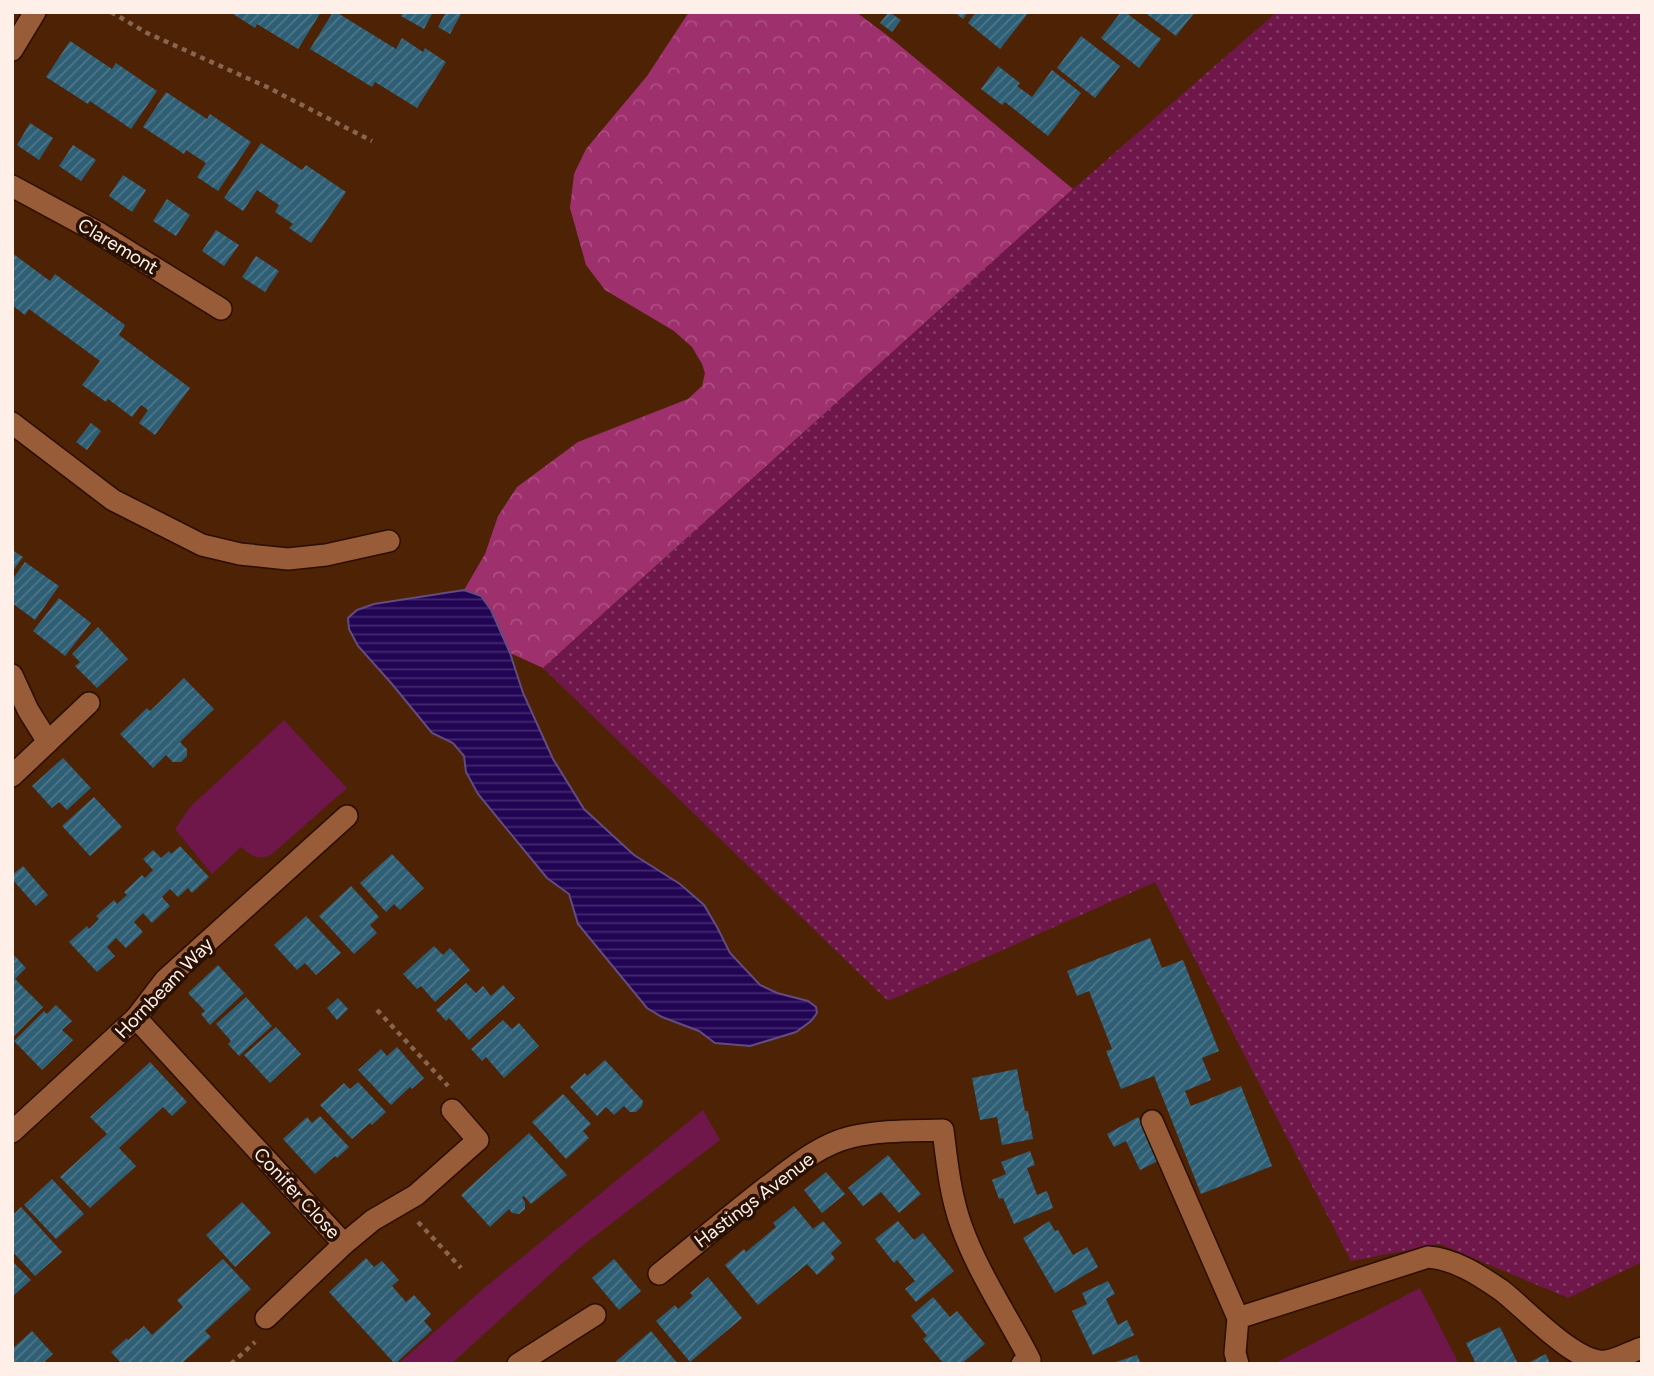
<svg xmlns="http://www.w3.org/2000/svg" width="1654" height="1376" font-family="Figtree,sans-serif">
<style>
.green{fill:#6f174a}
.forest{fill:url(#forest-crowns)}
.park{fill:url(#park-dots)}
.water{fill:url(#water-rules);stroke:#644b80;stroke-width:2}
.building{fill:url(#building-hatch)}
.lines{fill:none;stroke-linecap:round;stroke-linejoin:round}
.minor-casing{stroke:#2b0e00;stroke-width:24}
.path{stroke:#87654f;stroke-width:4.5;stroke-dasharray:5 5;stroke-linecap:butt}
.minor{stroke:#995c39;stroke-width:21}
.labels{text-anchor:middle;dominant-baseline:central;stroke-width:7;stroke-linejoin:round;paint-order:stroke}
.street-label{font-size:19px;fill:#fef0e8;stroke:#281003}
</style>
<defs>
<pattern id="forest-crowns" width="20" height="18" patternUnits="userSpaceOnUse" patternTransform="scale(1.75)"><rect width="20" height="18" fill="#9e306d"/><path d="M2 6a3 3 0 1 1 6 0M12 15a3 3 0 1 1 6 0" fill="none" stroke="#ad4e82"/></pattern>
<pattern id="park-dots" width="8" height="8" patternUnits="userSpaceOnUse" patternTransform="scale(1.75)"><rect width="8" height="8" fill="#6f174a"/><path d="M2 2h.1M6 6h.1" fill="none" stroke="#853964" stroke-width="1.8" stroke-linecap="round"/></pattern>
<pattern id="water-rules" width="6" height="5" patternUnits="userSpaceOnUse" patternTransform="scale(1.75)"><rect width="6" height="5" fill="#220454"/><path d="M0 2.5h6" fill="none" stroke="#43296d"/></pattern>
<pattern id="building-hatch" width="6" height="6" patternUnits="userSpaceOnUse" patternTransform="scale(1.75)"><rect width="6" height="6" fill="#2f5f75"/><path d="M-1 1l2-2M0 6l6-6M5 7l2-2" fill="none" stroke="#4e7689"/></pattern>
</defs>
<rect width="100%" height="100%" fill="#4d2205"/>
<g class="green">
<path d="M284,720L347,788L271,855C257,861 251,855 241,847L212,874L175,829L190,807Z"/>
<path d="M703,1110L720,1140L577,1250L451,1364H398L483,1289Z"/>
<path d="M1420,1288L1459,1364H1273Z"/>
</g>
<path class="forest" d="M689,12H856L892,39L1073,189L543,668L510,653L491,610L480,596L464,590L485,554L498,516L517,487L578,442L688,399L702,386L705,373L702,364L692,347L674,331L605,290L586,265L570,208L574,174L586,149L647,76Z"/>
<path class="park" d="M1277,12H1642V1262L1568,1298L1440,1244L1351,1261L1155,882L888,1001L543,668L1073,189Z"/>
<path class="water" d="M464,590L481,596L491,610L510,653L523,693L553,759L584,809L634,855L680,884L704,905L717,927L730,953L760,985L777,993L808,1001L816,1007L817,1013L811,1021L796,1032L750,1046L715,1043L699,1031L662,1017L647,1008L578,924L569,894L547,878L478,794L466,772L464,756L453,743L432,733L392,684L358,646L349,629L348,618L357,610L374,604Z"/>
<g class="building">
<path d="M230,12H321L298,49L257,24L255,28Z"/>
<path d="M333,12H336L396,49L402,38L423,52L425,48L446,62L417,108L375,82L372,87L310,49Z"/>
<path d="M403,12H433L424,29L401,16Z"/>
<path d="M446,12H462L450,34L438,27Z"/>
<path d="M889,12L901,20L892,32L880,23Z"/>
<path d="M954,12H968L963,19Z"/>
<path d="M976,12H1029L1000,49L968,23Z"/>
<path d="M1121,12H1125L1161,39L1139,68L1101,38Z"/>
<path d="M1144,12H1195L1176,36Z"/>
<path d="M1081,36L1120,66L1095,98L1057,68Z"/>
<path d="M70,41L112,69L116,63L157,91L131,129L90,101L88,104L46,77Z"/>
<path d="M998,66L1020,83L1017,86L1032,97L1052,70L1081,93L1048,136L1005,102L1002,105L981,89Z"/>
<path d="M166,92L207,119L210,114L251,142L218,191L197,177L206,163L186,150L184,154L143,127Z"/>
<path d="M30,123L53,138L39,160L17,145Z"/>
<path d="M261,143L302,170L306,165L346,192L311,243L289,228L293,224L275,212L279,205L257,190L243,211L224,198Z"/>
<path d="M73,145L96,160L81,181L59,166Z"/>
<path d="M123,175L146,190L132,212L109,196Z"/>
<path d="M167,199L190,215L176,236L153,221Z"/>
<path d="M216,230L239,245L224,266L202,251Z"/>
<path d="M12,253L50,281L55,274L125,325L119,335L190,388L155,435L139,423L148,410L141,405L132,417L108,399L106,402L82,385L100,361L29,309L25,315L12,305Z"/>
<path d="M256,256L279,271L265,292L242,277Z"/>
<path d="M91,423L101,431L87,450L76,442Z"/>
<path d="M12,550L23,557L12,572Z"/>
<path d="M25,562L59,586L35,620L12,603V580Z"/>
<path d="M59,598L91,623L65,656L33,631Z"/>
<path d="M98,627L128,659L97,688L75,666L80,662L72,654Z"/>
<path d="M184,678L214,709L180,742L187,749V756L181,762H173L166,755L153,768L120,734L147,708L150,711Z"/>
<path d="M63,758L91,788L67,810L59,802L52,808L32,786Z"/>
<path d="M94,797L122,827L90,856L62,826Z"/>
<path d="M180,846L209,877L192,893L188,888L178,897L170,889L162,897L170,906L152,923L143,913L134,922L143,932L126,948L116,938L107,947L115,956L97,972L69,942L87,926L89,929L99,919L96,916L114,900L117,904L127,895L124,892L142,875L145,878L153,870L143,859L153,850L161,858L169,851L171,854Z"/>
<path d="M392,854L424,888L400,910L394,904L386,912L360,883Z"/>
<path d="M23,866L48,895L36,906L12,879V875Z"/>
<path d="M351,886L379,917L370,925L377,933L354,954L319,916Z"/>
<path d="M306,916L341,953L316,975L305,963L297,970L274,945Z"/>
<path d="M1150,938L1162,968L1183,960L1219,1051L1202,1058L1211,1080L1185,1091L1191,1106L1241,1086L1272,1166L1201,1194L1154,1076L1121,1089L1106,1051L1112,1049L1089,991L1077,996L1067,971Z"/>
<path d="M434,946L443,955L450,948L470,970L435,1002L421,986L417,989L403,974Z"/>
<path d="M12,953L26,968L15,979L43,1007L14,1036L12,1034Z"/>
<path d="M218,965L244,993L210,1025L201,1014L205,1011L188,993Z"/>
<path d="M466,983L476,993L483,986L491,996L503,985L515,998L469,1040L449,1018L446,1021L436,1010Z"/>
<path d="M246,997L272,1026L239,1056L228,1044L231,1041L216,1024Z"/>
<path d="M338,998L348,1009L337,1020L327,1008Z"/>
<path d="M56,1005L72,1021L62,1030L73,1040L42,1070L14,1041L44,1011L47,1014Z"/>
<path d="M503,1020L512,1029L519,1023L539,1046L504,1078L486,1057L482,1061L471,1049Z"/>
<path d="M276,1027L301,1054L270,1083L244,1055Z"/>
<path d="M397,1047L424,1078L412,1089L410,1087L391,1105L358,1070L381,1049L387,1056Z"/>
<path d="M605,1060L643,1101L642,1106L636,1112H630L624,1106L614,1115L606,1107L597,1116L570,1087L585,1073L587,1076Z"/>
<path d="M150,1062L187,1102L172,1116L163,1107L119,1148L136,1166L90,1208L60,1177L107,1134L90,1117Z"/>
<path d="M1017,1069L1025,1111H1028L1033,1139L1002,1145L997,1117L980,1120L972,1078Z"/>
<path d="M358,1082L386,1112L372,1125L370,1123L352,1139L320,1105L344,1083L350,1089Z"/>
<path d="M563,1094L591,1124L583,1131L589,1138L566,1159L532,1122Z"/>
<path d="M320,1116L349,1147L337,1158L335,1156L315,1174L283,1139L307,1117L312,1123Z"/>
<path d="M1138,1117L1160,1160L1140,1170L1126,1141L1114,1147L1107,1134Z"/>
<path d="M529,1133L567,1175L531,1204L524,1196L522,1198L525,1202V1209L519,1214L512,1213L509,1209L490,1227L461,1195Z"/>
<path d="M1030,1151L1035,1165L1027,1168L1037,1195L1047,1191L1053,1208L1014,1224L1003,1198L999,1199L992,1180L1006,1174L1001,1162Z"/>
<path d="M888,1155L921,1194L899,1213L881,1192L863,1206L848,1188Z"/>
<path d="M826,1172L845,1194L822,1213L804,1190Z"/>
<path d="M52,1179L84,1214L56,1239L24,1205Z"/>
<path d="M242,1202L271,1233L235,1267L206,1235Z"/>
<path d="M794,1206L813,1229L823,1221L842,1243L831,1253L835,1259L817,1275L807,1264L758,1305L725,1265L744,1249L746,1252L776,1227L773,1223Z"/>
<path d="M21,1207L62,1252L35,1276L12,1251V1216Z"/>
<path d="M898,1221L914,1240L923,1233L954,1271L916,1302L905,1289L915,1281L897,1260L894,1263L875,1239Z"/>
<path d="M1049,1221L1055,1231L1058,1230L1073,1255L1087,1247L1098,1267L1055,1293L1023,1238Z"/>
<path d="M366,1258L374,1267L382,1261L399,1280L392,1286L406,1302L414,1295L431,1314L424,1321L432,1330L395,1364L329,1292Z"/>
<path d="M223,1259L251,1289L205,1331L211,1337L181,1364H122L111,1352L127,1338L128,1340L144,1326L152,1335L183,1307L177,1300Z"/>
<path d="M614,1259L641,1291L619,1310L592,1278Z"/>
<path d="M12,1261L31,1280L12,1297Z"/>
<path d="M708,1277L742,1318L690,1362L656,1321L675,1305L678,1309L693,1296L690,1293Z"/>
<path d="M1108,1281L1115,1294L1106,1299L1118,1325L1127,1320L1134,1335L1093,1355L1072,1311L1087,1304L1082,1293Z"/>
<path d="M933,1297L950,1317L957,1311L985,1344L961,1364H944L923,1339L927,1336L911,1316Z"/>
<path d="M1500,1327L1518,1364H1476L1466,1343Z"/>
<path d="M32,1331L53,1354L45,1361L47,1364H12V1349Z"/>
<path d="M651,1331L678,1364H613L629,1350Z"/>
<path d="M1546,1354L1550,1364H1526Z"/>
<path d="M1137,1355L1141,1364H1113V1363Z"/>
</g>
<g class="lines">
<g class="minor-casing">
<g id="minor">
<path d="M12,50L35,12"/>
<path d="M12,186L97,232L221,309"/>
<path d="M12,423L113,500L202,545L240,554L288,559L326,555L389,541"/>
<path d="M12,675L28,710L48,742"/>
<path d="M12,776L89,703"/>
<path d="M136,1018L344,1244L373,1220L416,1195L478,1140L452,1110"/>
<path d="M1152,1121L1238,1318"/>
<path d="M12,1132L136,1018L165,980L347,816"/>
<path d="M659,1274C694,1246 728,1217 764,1189C791,1169 818,1145 851,1137C881,1130 913,1131 943,1130C947,1162 950,1194 961,1225C978,1273 1007,1315 1030,1360L1022,1364"/>
<path d="M266,1318L344,1244"/>
<path d="M518,1364L595,1315"/>
<path d="M1238,1364L1235,1353L1238,1318L1428,1257C1455,1259 1479,1275 1501,1290C1525,1308 1576,1365 1606,1361C1617,1360 1632,1351 1642,1348"/>
</g>
</g>
<g class="path">
<path d="M111,12L147,33L267,87L372,141"/>
<path d="M377,1010L448,1086"/>
<path d="M418,1222L461,1268"/>
<path d="M231,1364L255,1342"/>
</g>
<use href="#minor" class="minor"/>
</g>
<g class="labels">
<g class="street-label">
<text transform="translate(118 246) rotate(31)">Claremont</text>
<text transform="translate(164 988) rotate(-46)">Hornbeam Way</text>
<text transform="translate(297 1193) rotate(47)">Conifer Close</text>
<text transform="translate(754 1200) rotate(-37)">Hastings Avenue</text>
</g>
</g>
<rect width="1654" height="1376" fill="none" stroke="#fef0e8" stroke-width="28"/>
</svg>
